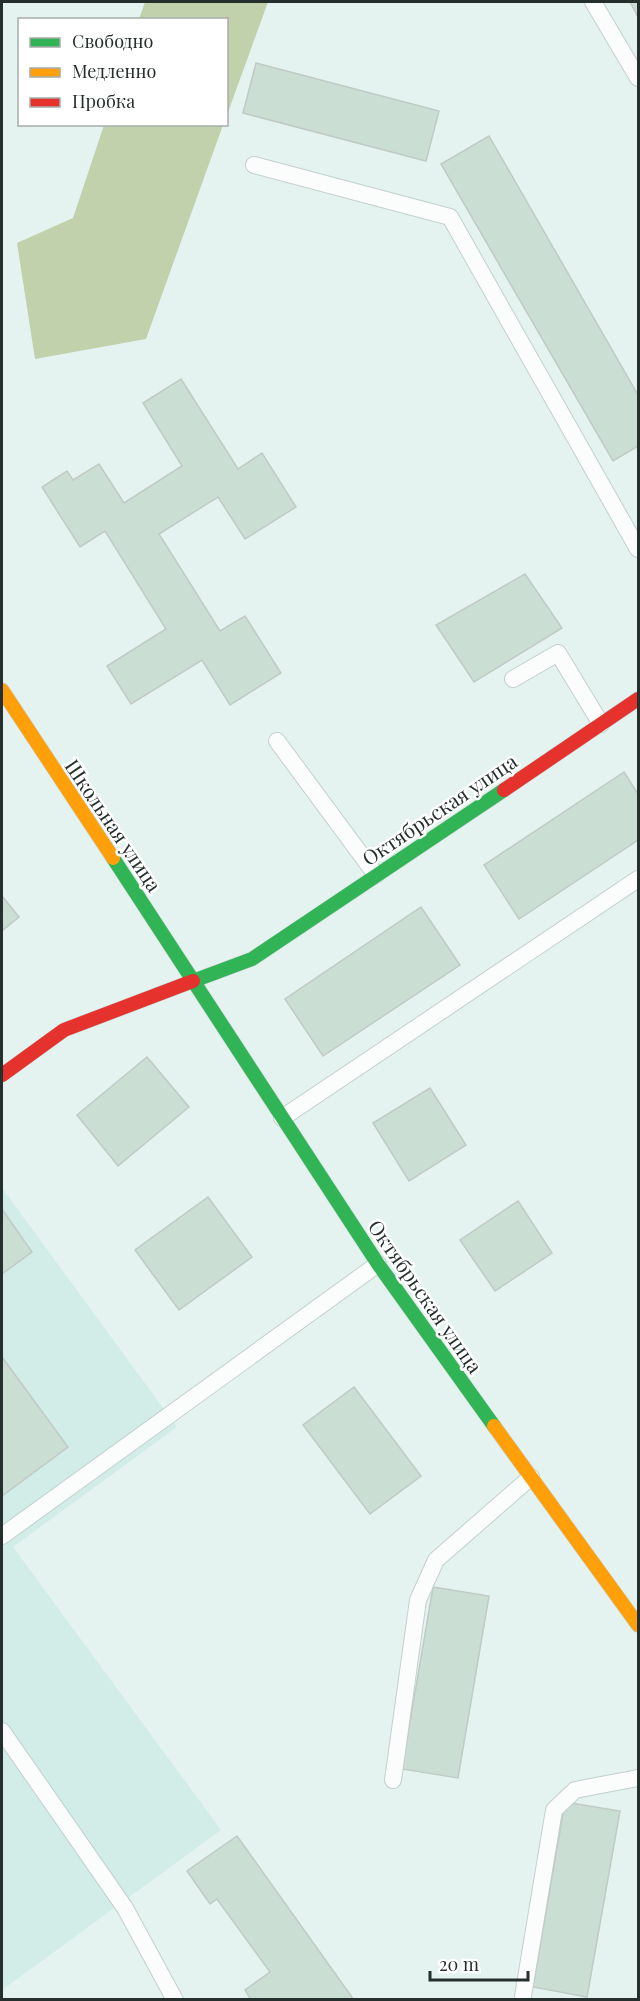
<svg xmlns="http://www.w3.org/2000/svg" width="640" height="2001" font-family="'Playfair Display',serif">
<style>
.built{fill:#d2ede8}
.forest{fill:#c1d1ac}
.building{fill:#cbded4;stroke:#c0cac6;stroke-width:1.5}
.lines{fill:none;stroke-linecap:round;stroke-linejoin:round}
.lane-casing{stroke:#c3d0cd;stroke-width:18}
.fast-casing{stroke:#c3d0cd;stroke-width:15}
.slow-casing{stroke:#c3d0cd;stroke-width:15}
.jam-casing{stroke:#c3d0cd;stroke-width:15}
.lane{stroke:#fbfdfd;stroke-width:16}
.fast{stroke:#30b455;stroke-width:14}
.slow{stroke:#ff9f0a;stroke-width:14}
.jam{stroke:#e5322d;stroke-width:14}
.labels{text-anchor:middle;dominant-baseline:central;stroke-width:5;stroke-linejoin:round;paint-order:stroke}
.street-label{font-size:20px;fill:#25302e;stroke:#fff}
</style>
<rect width="100%" height="100%" fill="#e4f3f0"/>
<path class="built" d="M2,1188L177,1427L13,1547L221,1830L2,1990Z"/>
<g class="forest">
<path d="M145,2H268L227,115L226,20L139,19Z"/>
<path d="M104,125H223L146,339L35,359L17,243L73,218Z"/>
</g>
<g class="building">
<path d="M630,2H638V17Z"/>
<path d="M256,63L439,111L426,161L243,113Z"/>
<path d="M489,136L638,395V446L613,461L441,164Z"/>
<path d="M181,379L238,469L262,453L296,507L245,539L218,497L159,534L220,631L245,616L281,673L230,705L202,660L131,704L107,666L166,629L105,531L80,547L42,487L67,471L73,480L99,464L124,503L182,466L143,403Z"/>
<path d="M525,574L562,628L474,682L436,625Z"/>
<path d="M624,772L638,794V840L519,919L484,865Z"/>
<path d="M2,896L19,917L2,931Z"/>
<path d="M421,907L460,965L323,1056L285,999Z"/>
<path d="M147,1057L189,1107L118,1166L77,1115Z"/>
<path d="M430,1088L466,1145L409,1181L373,1123Z"/>
<path d="M208,1197L252,1257L179,1310L135,1250Z"/>
<path d="M518,1201L552,1253L495,1291L460,1240Z"/>
<path d="M2,1209L32,1252L2,1274Z"/>
<path d="M2,1357L68,1447L2,1496Z"/>
<path d="M354,1387L421,1476L370,1514L303,1425Z"/>
<path d="M433,1587L489,1596L458,1778L402,1769Z"/>
<path d="M565,1802L620,1811L587,1997L533,1987Z"/>
<path d="M237,1836L354,2000H251L245,1990L270,1972L217,1899L210,1904L187,1871Z"/>
</g>
<g class="lines">
<g class="lane-casing">
<g id="lane">
<path d="M593,2L638,78"/>
<path d="M254,165L450,217L638,549"/>
<path d="M513,679L558,653L601,724"/>
<path d="M277,741L376,875"/>
<path d="M282,1118L638,879"/>
<path d="M2,1536L378,1264"/>
<path d="M2,1731L125,1908L175,2000"/>
<path d="M393,1780L418,1600L436,1560L531,1477"/>
<path d="M523,1996L554,1810L575,1790L638,1778"/>
</g>
</g>
<g class="fast-casing">
<g id="fast">
<path d="M113,858L378,1264L494,1426"/>
<path d="M193,981L252,959L504,790"/>
</g>
</g>
<g class="slow-casing">
<g id="slow">
<path d="M2,690L113,858"/>
<path d="M494,1426L638,1625"/>
</g>
</g>
<g class="jam-casing">
<g id="jam">
<path d="M504,790L638,699"/>
<path d="M2,1075L64,1030L193,981"/>
</g>
</g>
<use href="#lane" class="lane"/>
<use href="#fast" class="fast"/>
<use href="#slow" class="slow"/>
<use href="#jam" class="jam"/>
</g>
<g class="labels">
<g class="street-label">
<text transform="translate(439 809) rotate(-34)">Октябрьская улица</text>
<text transform="translate(114 825) rotate(56)">Школьная улица</text>
<text transform="translate(426 1296) rotate(55)">Октябрьская улица</text>
</g>
</g>
<rect width="640" height="2001" fill="none" stroke="#25302e" stroke-width="6"/>
<rect x="18" y="18" width="210" height="108" fill="#ffffff" stroke="#a8acab" stroke-width="1.5"/>
<rect x="30" y="38" width="30" height="9" fill="#30b455" stroke="#a8acab" stroke-width="1.5"/>
<text x="72" y="48" font-size="18" fill="#25302e">Свободно</text>
<rect x="30" y="68" width="30" height="9" fill="#ff9f0a" stroke="#a8acab" stroke-width="1.5"/>
<text x="72" y="78" font-size="18" fill="#25302e">Медленно</text>
<rect x="30" y="98" width="30" height="9" fill="#e5322d" stroke="#a8acab" stroke-width="1.5"/>
<text x="72" y="108" font-size="18" fill="#25302e">Пробка</text>
<path d="M430 1971v9h98v-9" fill="none" stroke="#25302e" stroke-width="3"/>
<text x="439" y="1971" font-size="18" fill="#25302e" stroke="#ffffff" stroke-width="4.5" paint-order="stroke">20 m</text>
</svg>
